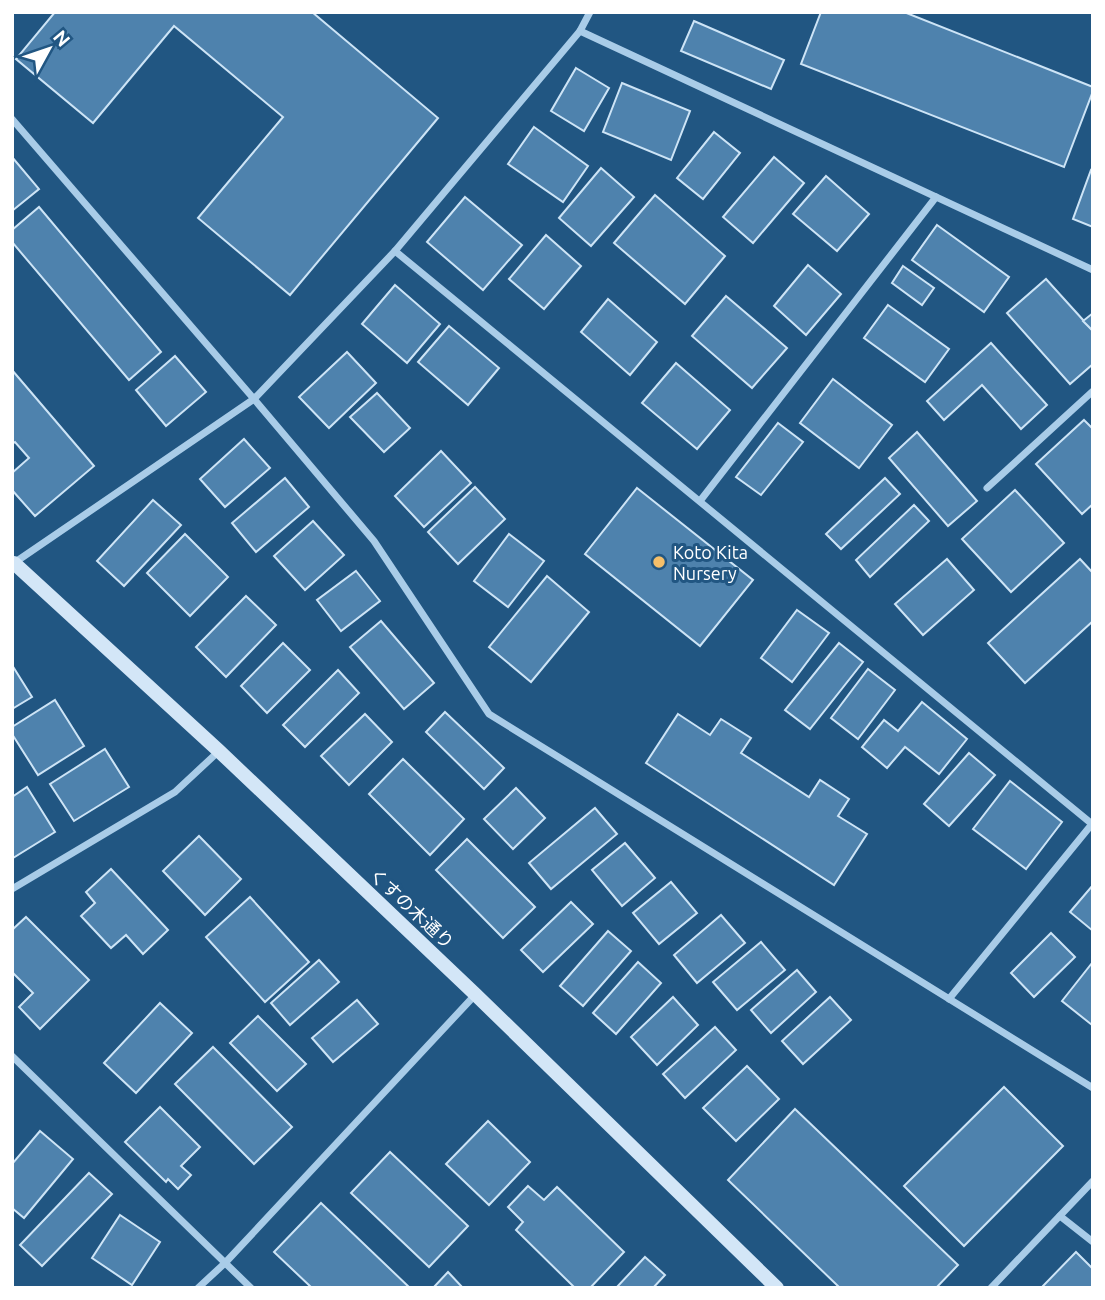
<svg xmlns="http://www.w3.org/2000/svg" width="1105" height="1300" font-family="Ubuntu,'Noto Sans JP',sans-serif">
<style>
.building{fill:#4e82ad;stroke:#cde4f6;stroke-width:2}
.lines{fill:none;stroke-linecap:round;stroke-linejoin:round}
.street{stroke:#a9cce8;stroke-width:7}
.secondary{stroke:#d3e6f7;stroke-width:14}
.poi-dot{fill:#f5bf6a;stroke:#215682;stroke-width:2.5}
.labels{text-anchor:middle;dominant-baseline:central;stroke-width:6;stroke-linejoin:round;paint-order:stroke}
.poi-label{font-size:18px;fill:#fff;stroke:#215682;text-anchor:start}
.street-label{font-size:18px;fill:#fff;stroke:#215682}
</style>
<rect width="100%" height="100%" fill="#215682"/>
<g class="building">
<path d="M55,12H312L438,118L290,295L198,218L283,117L174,26L93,123L16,59Z"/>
<path d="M821,12H904L1093,87V91L1064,167L801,64Z"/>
<path d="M694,21L784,60L771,89L681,51Z"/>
<path d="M576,68L609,88L584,131L551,111Z"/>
<path d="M622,83L690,111L671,160L603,132Z"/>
<path d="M534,127L588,166L563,202L508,164Z"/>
<path d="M714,132L740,153L703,199L677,178Z"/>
<path d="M12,157L39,189L12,211Z"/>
<path d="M774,157L804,183L753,243L723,217Z"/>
<path d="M601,168L634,197L591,246L559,218Z"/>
<path d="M1091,170L1093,171V227L1073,219Z"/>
<path d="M826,176L869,214L837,251L793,214Z"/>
<path d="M655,195L725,256L685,304L614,243Z"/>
<path d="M465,197L522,245L483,290L427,242Z"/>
<path d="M39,207L161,352L129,380L12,242V230Z"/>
<path d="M937,225L1009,277L984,312L912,260Z"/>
<path d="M546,235L581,266L544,309L509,279Z"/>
<path d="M808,265L841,294L806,335L774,306Z"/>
<path d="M903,266L934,288L922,305L892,283Z"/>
<path d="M1046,279L1093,331V364L1070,384L1007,313Z"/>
<path d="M395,285L440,324L407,363L362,324Z"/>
<path d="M726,296L787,348L752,388L692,336Z"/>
<path d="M608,299L657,342L630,375L581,332Z"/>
<path d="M888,305L949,349L925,382L864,338Z"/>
<path d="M1093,313V331L1083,321Z"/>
<path d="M449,326L499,368L468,405L418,362Z"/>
<path d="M991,343L1047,405L1021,429L982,385L944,420L927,401Z"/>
<path d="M347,352L376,383L329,428L299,397Z"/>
<path d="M175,356L206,392L166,426L136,390Z"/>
<path d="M676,363L730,410L697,449L642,403Z"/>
<path d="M12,370L94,466L35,516L12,490V473L29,458L15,442L12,444Z"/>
<path d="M833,379L892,425L859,468L800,423Z"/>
<path d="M377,393L410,428L384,452L350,417Z"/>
<path d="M1084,420L1093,429V504L1082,514L1036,464Z"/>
<path d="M778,423L803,442L761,495L736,477Z"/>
<path d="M917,432L977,501L948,526L889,458Z"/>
<path d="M244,439L270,468L225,507L200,479Z"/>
<path d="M441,451L471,483L424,527L395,496Z"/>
<path d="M285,478L309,507L256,552L232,523Z"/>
<path d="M885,478L900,494L841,549L826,534Z"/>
<path d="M475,487L505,519L458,564L428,532Z"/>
<path d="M637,488L753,580L700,646L585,554Z"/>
<path d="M1015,490L1064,543L1011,592L962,539Z"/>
<path d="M153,500L181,525L124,586L97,561Z"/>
<path d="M914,505L929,521L870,577L856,560Z"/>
<path d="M313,521L344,555L305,590L274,556Z"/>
<path d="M185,534L228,577L190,616L147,573Z"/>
<path d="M509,534L544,561L508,607L474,581Z"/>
<path d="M947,559L974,590L923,635L895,604Z"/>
<path d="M1080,559L1093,573V621L1025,683L988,643Z"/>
<path d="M356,571L380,601L341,631L317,600Z"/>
<path d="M547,576L589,612L531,682L489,647Z"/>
<path d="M246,596L276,625L226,677L196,647Z"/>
<path d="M797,610L829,633L792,682L761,658Z"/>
<path d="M381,621L434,683L404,709L350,647Z"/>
<path d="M283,643L310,670L267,713L241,686Z"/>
<path d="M839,643L863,662L810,729L785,710Z"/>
<path d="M12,665L32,697L12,709Z"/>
<path d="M868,669L895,690L858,739L831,718Z"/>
<path d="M338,670L359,693L305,747L283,725Z"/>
<path d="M55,700L84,746L38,775L12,734V727Z"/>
<path d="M922,702L967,739L939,774L905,747L887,768L862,747L884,720L898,731Z"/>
<path d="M445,712L504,768L484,789L426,732Z"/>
<path d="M365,714L392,742L349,785L321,756Z"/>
<path d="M678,714L710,735L721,719L751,738L741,753L809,797L820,780L849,799L838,816L867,834L834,885L646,763Z"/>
<path d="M105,749L129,787L74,821L50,784Z"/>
<path d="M969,753L995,775L949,826L924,804Z"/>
<path d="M403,759L464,819L430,855L369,794Z"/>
<path d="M1010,781L1062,822L1026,869L973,829Z"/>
<path d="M27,787L55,832L13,858L12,797Z"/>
<path d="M516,788L545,818L513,849L484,819Z"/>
<path d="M595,808L617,834L551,889L529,863Z"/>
<path d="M199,836L241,879L205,915L163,871Z"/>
<path d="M467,839L535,907L503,938L436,870Z"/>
<path d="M625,843L655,878L622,906L592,870Z"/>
<path d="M111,869L168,930L143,954L126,935L111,948L81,916L95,903L86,892Z"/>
<path d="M671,882L697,913L659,944L633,913Z"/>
<path d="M1093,885V931L1070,912Z"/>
<path d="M250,897L309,962L265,1002L206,937Z"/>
<path d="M571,902L593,924L543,972L521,950Z"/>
<path d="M721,915L745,943L697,983L674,955Z"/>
<path d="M26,917L89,980L40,1029L19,1007L33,993L12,972V930Z"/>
<path d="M608,931L631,951L583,1006L560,986Z"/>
<path d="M1051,933L1075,957L1034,997L1011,973Z"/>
<path d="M761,942L785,970L737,1010L713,982Z"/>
<path d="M319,960L339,982L290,1025L271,1003Z"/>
<path d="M638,962L661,983L616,1034L593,1013Z"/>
<path d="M1092,963L1093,1024L1092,1025L1062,1001Z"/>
<path d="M797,970L816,992L771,1033L751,1010Z"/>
<path d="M673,997L698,1025L657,1065L631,1037Z"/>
<path d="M830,997L851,1020L803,1064L782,1041Z"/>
<path d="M357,1000L378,1024L333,1062L312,1038Z"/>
<path d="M160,1003L192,1033L136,1093L104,1063Z"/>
<path d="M258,1016L306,1064L277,1091L230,1043Z"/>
<path d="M715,1027L736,1050L685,1098L663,1074Z"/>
<path d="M213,1047L292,1127L254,1164L175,1084Z"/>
<path d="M747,1066L779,1099L736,1141L703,1108Z"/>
<path d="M1004,1087L1063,1146L964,1246L904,1186Z"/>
<path d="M160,1107L200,1147L181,1166L191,1175L178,1189L168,1179L166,1182L125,1142Z"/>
<path d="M795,1109L958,1265L936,1288H840L728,1180Z"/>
<path d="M488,1121L530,1162L489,1205L446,1164Z"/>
<path d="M40,1131L73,1159L24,1218L12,1208V1164Z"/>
<path d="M390,1152L468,1226L429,1267L351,1193Z"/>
<path d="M89,1173L112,1194L42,1266L20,1245Z"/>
<path d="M528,1186L544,1200L557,1187L624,1252L590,1288H575L516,1230L523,1222L508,1207Z"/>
<path d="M321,1203L410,1288H312L274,1252Z"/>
<path d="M120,1215L160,1242L132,1285L92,1258Z"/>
<path d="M1076,1252L1093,1269V1288H1041Z"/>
<path d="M645,1257L665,1275L653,1288H616Z"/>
<path d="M448,1272L463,1288H433Z"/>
</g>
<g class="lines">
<g class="street">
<path d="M580,31L1093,270"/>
<path d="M12,119L254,399L374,541L489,714L1093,1088"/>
<path d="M395,251L1092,824L949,999"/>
<path d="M987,488L1093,391"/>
<path d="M700,501L936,197"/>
<path d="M14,563L254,399L395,251L580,31L590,12"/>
<path d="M12,889L175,792L219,751"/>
<path d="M12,1056L251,1288"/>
<path d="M1060,1216L1093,1242"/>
<path d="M198,1288L225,1263L475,995"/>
<path d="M991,1288L1093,1181"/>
</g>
<path class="secondary" d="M14,563L219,751L475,994L777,1288"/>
</g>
<circle class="poi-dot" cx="659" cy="562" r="7"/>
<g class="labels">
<g class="poi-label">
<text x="673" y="552">Koto Kita<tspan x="673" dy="21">Nursery</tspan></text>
</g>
<g class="street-label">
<text transform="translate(412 908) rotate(43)">くすの木通り</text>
</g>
</g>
<rect width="1105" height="1300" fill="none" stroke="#ffffff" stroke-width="28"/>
<g transform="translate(49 49) rotate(50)" stroke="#215682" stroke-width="5" paint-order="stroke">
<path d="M0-5L12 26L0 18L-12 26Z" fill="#ffffff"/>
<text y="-10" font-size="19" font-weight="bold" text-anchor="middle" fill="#ffffff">N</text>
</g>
</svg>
